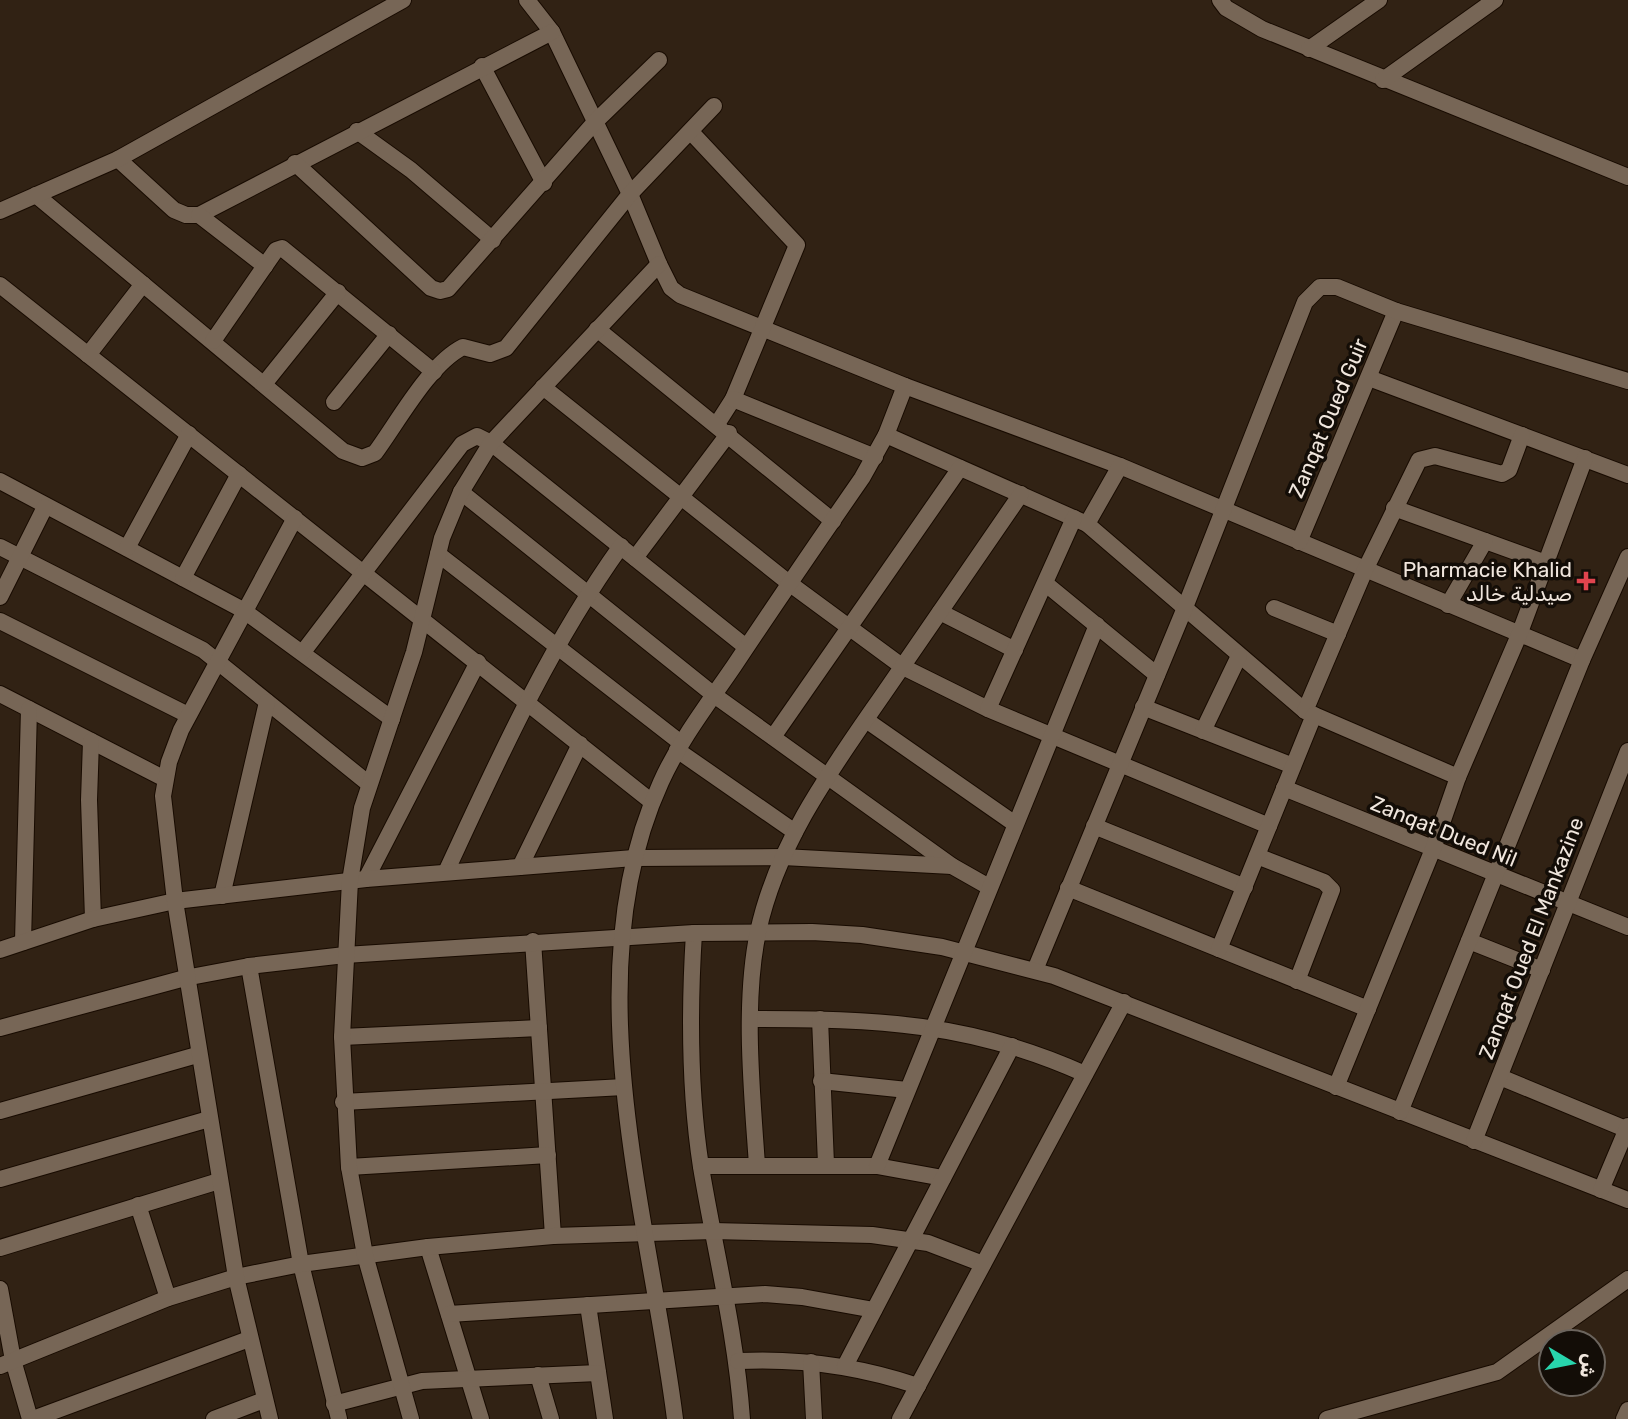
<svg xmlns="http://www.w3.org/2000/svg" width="1628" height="1419" font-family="Rubik,Vazirmatn,sans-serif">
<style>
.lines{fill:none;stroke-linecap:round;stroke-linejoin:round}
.minor-casing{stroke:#180b01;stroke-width:18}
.minor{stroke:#776656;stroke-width:16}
.health-dot{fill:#e0444e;stroke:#130d07;stroke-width:2.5}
.labels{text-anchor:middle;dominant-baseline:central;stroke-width:7;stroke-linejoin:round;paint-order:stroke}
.street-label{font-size:21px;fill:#f0e6dd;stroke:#130d07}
.poi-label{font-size:21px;fill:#f0e6dd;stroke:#130d07;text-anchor:end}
</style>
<rect width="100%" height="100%" fill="#312214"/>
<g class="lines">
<g class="minor-casing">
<g id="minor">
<path d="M527,0L552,32L630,194L659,264L671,288L680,295L905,386L1120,466L1582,660"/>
<path d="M1220,0L1226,8L1262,29L1628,177"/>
<path d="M1309,49L1379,0"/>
<path d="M482,66L544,183"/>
<path d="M1383,80L1495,0"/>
<path d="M357,131L411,170L493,240"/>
<path d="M691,132L797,245L733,399L717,424"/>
<path d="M118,159L174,210L186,215H199L552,32"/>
<path d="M295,163L431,288L440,291L448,289L595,122L659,60"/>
<path d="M36,195L343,451L362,458L375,453C398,422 429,364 463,347L490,354L506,348L630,194L714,106"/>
<path d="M0,211L118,159L403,0"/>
<path d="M199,215L265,266"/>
<path d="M0,285L652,802"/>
<path d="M597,329L833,521"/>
<path d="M213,341L276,250L282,248L434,372"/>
<path d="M88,355L143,284"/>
<path d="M1369,378L1628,475"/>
<path d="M264,384L338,292"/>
<path d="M543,387L789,583L903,667L988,709L1269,826"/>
<path d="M733,399L875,457"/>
<path d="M334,402L389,334"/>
<path d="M886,435L1087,524L1305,711L1458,777"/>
<path d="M0,481L243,610L392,719"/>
<path d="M461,492L714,695L952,866L989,887"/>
<path d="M1394,508L1546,563"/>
<path d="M1087,524L1120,466"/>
<path d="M1299,542L1396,311"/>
<path d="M0,547L203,650L369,784"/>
<path d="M127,548L189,434"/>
<path d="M438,554L681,743"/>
<path d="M635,558L729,433"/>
<path d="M183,578L239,474"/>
<path d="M1046,584L1157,675"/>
<path d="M0,597L45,507"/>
<path d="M1448,605L1485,541"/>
<path d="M1274,608L1338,634"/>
<path d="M940,612L1015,650"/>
<path d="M0,621L188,715"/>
<path d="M303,652L462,444L477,436L491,443L746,647"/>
<path d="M0,694L165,779"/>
<path d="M1143,707L1293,766"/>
<path d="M988,709L1074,518"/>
<path d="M1305,711L1365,570L1419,460L1435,456L1502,474L1509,470L1522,435"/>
<path d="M866,720L1015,824"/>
<path d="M1203,731L1239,656"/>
<path d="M773,737L960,468"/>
<path d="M91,741L89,800L93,919"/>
<path d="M677,750L795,832"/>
<path d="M1284,788L1628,927"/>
<path d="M1094,826L1245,887"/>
<path d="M1257,856L1324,882L1332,890L1297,981"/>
<path d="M520,867L580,744"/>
<path d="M446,872C498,760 548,648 621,546"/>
<path d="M366,879L478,662"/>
<path d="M1068,888L1368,1009"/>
<path d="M222,896L267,702"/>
<path d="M694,933C689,1012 689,1089 701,1167C715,1251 736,1333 742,1419"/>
<path d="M533,941L553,1236"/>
<path d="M1469,941L1542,970"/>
<path d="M23,942L29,709"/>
<path d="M1219,949L1314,715"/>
<path d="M0,950L93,919L175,901L366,879L634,858L783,857L952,866"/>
<path d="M249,966L301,1264L339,1419"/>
<path d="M1035,970L1184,610L1305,302L1320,287H1337L1396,311L1628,381"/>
<path d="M752,1019C876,1019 970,1022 1085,1074"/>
<path d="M820,1019L826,1164"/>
<path d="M0,1028L185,978L249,966L345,955L694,933L812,932L862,935L942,947L1054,976L1628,1200"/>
<path d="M342,1037L539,1028"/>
<path d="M1500,1077L1628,1130"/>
<path d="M821,1081L907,1090"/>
<path d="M1336,1087L1433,849L1458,777L1519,635L1585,458"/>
<path d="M343,1102L624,1087"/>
<path d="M0,1111L197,1055"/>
<path d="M1400,1112L1582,660L1628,557"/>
<path d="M1474,1141L1628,751"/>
<path d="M757,1165C752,1092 743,1004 758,932C778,839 836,763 889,686C933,622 977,558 1021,494"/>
<path d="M701,1166H877L943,1178"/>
<path d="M877,1166L1097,625"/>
<path d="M349,1167L548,1155"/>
<path d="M0,1179L209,1119"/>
<path d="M1601,1190L1628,1126"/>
<path d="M138,1205L168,1298"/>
<path d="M428,1247L481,1419"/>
<path d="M0,1248L219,1181"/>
<path d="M0,1289L13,1360L30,1419"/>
<path d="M588,1305L605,1419"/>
<path d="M449,1314L765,1294L802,1297L874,1310"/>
<path d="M738,1361C800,1358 859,1366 918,1386"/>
<path d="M811,1362L814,1419"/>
<path d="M0,1366L168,1298L236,1277L301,1264L428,1247L553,1236L713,1231L872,1235L928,1243L983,1264"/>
<path d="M845,1366L1012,1046"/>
<path d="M538,1375L551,1419"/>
<path d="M334,1404L422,1381L598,1373"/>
<path d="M33,1419L249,1339"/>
<path d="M214,1419L264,1400"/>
<path d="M270,1419L236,1277L175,901L163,796L169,762L181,730L295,518"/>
<path d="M411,1419L365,1255L349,1167L342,1037L350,881L362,808L414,652L442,538L461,492L491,443L659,264"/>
<path d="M675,1419C650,1219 572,976 661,782C680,740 708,704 734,666C776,603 819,540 862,478L886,435L905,386"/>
<path d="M900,1419L1124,1002"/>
<path d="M1327,1419L1497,1372L1628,1279"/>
<path d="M1624,1419L1628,1410"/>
</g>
</g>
<use href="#minor" class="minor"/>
</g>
<path class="health-dot" d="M1582.5 570.5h7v7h7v7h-7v7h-7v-7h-7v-7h7z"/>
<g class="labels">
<g class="street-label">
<text transform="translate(1328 418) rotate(-67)">Zanqat Oued Guir</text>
<text transform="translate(1444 831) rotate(22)">Zanqat Dued Nil</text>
<text transform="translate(1531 938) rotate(-69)">Zanqat Oued El Mankazine</text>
</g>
<g class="poi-label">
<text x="1572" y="569">Pharmacie Khalid<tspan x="1572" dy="24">صيدلية خالد</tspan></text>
</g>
</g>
<g transform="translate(1572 1363) rotate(100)"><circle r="33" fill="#130d07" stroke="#6b645d" stroke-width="2"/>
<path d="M0-5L12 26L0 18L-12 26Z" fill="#28d5ad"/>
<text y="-10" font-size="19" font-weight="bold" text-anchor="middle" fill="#f0e6dd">ش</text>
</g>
</svg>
